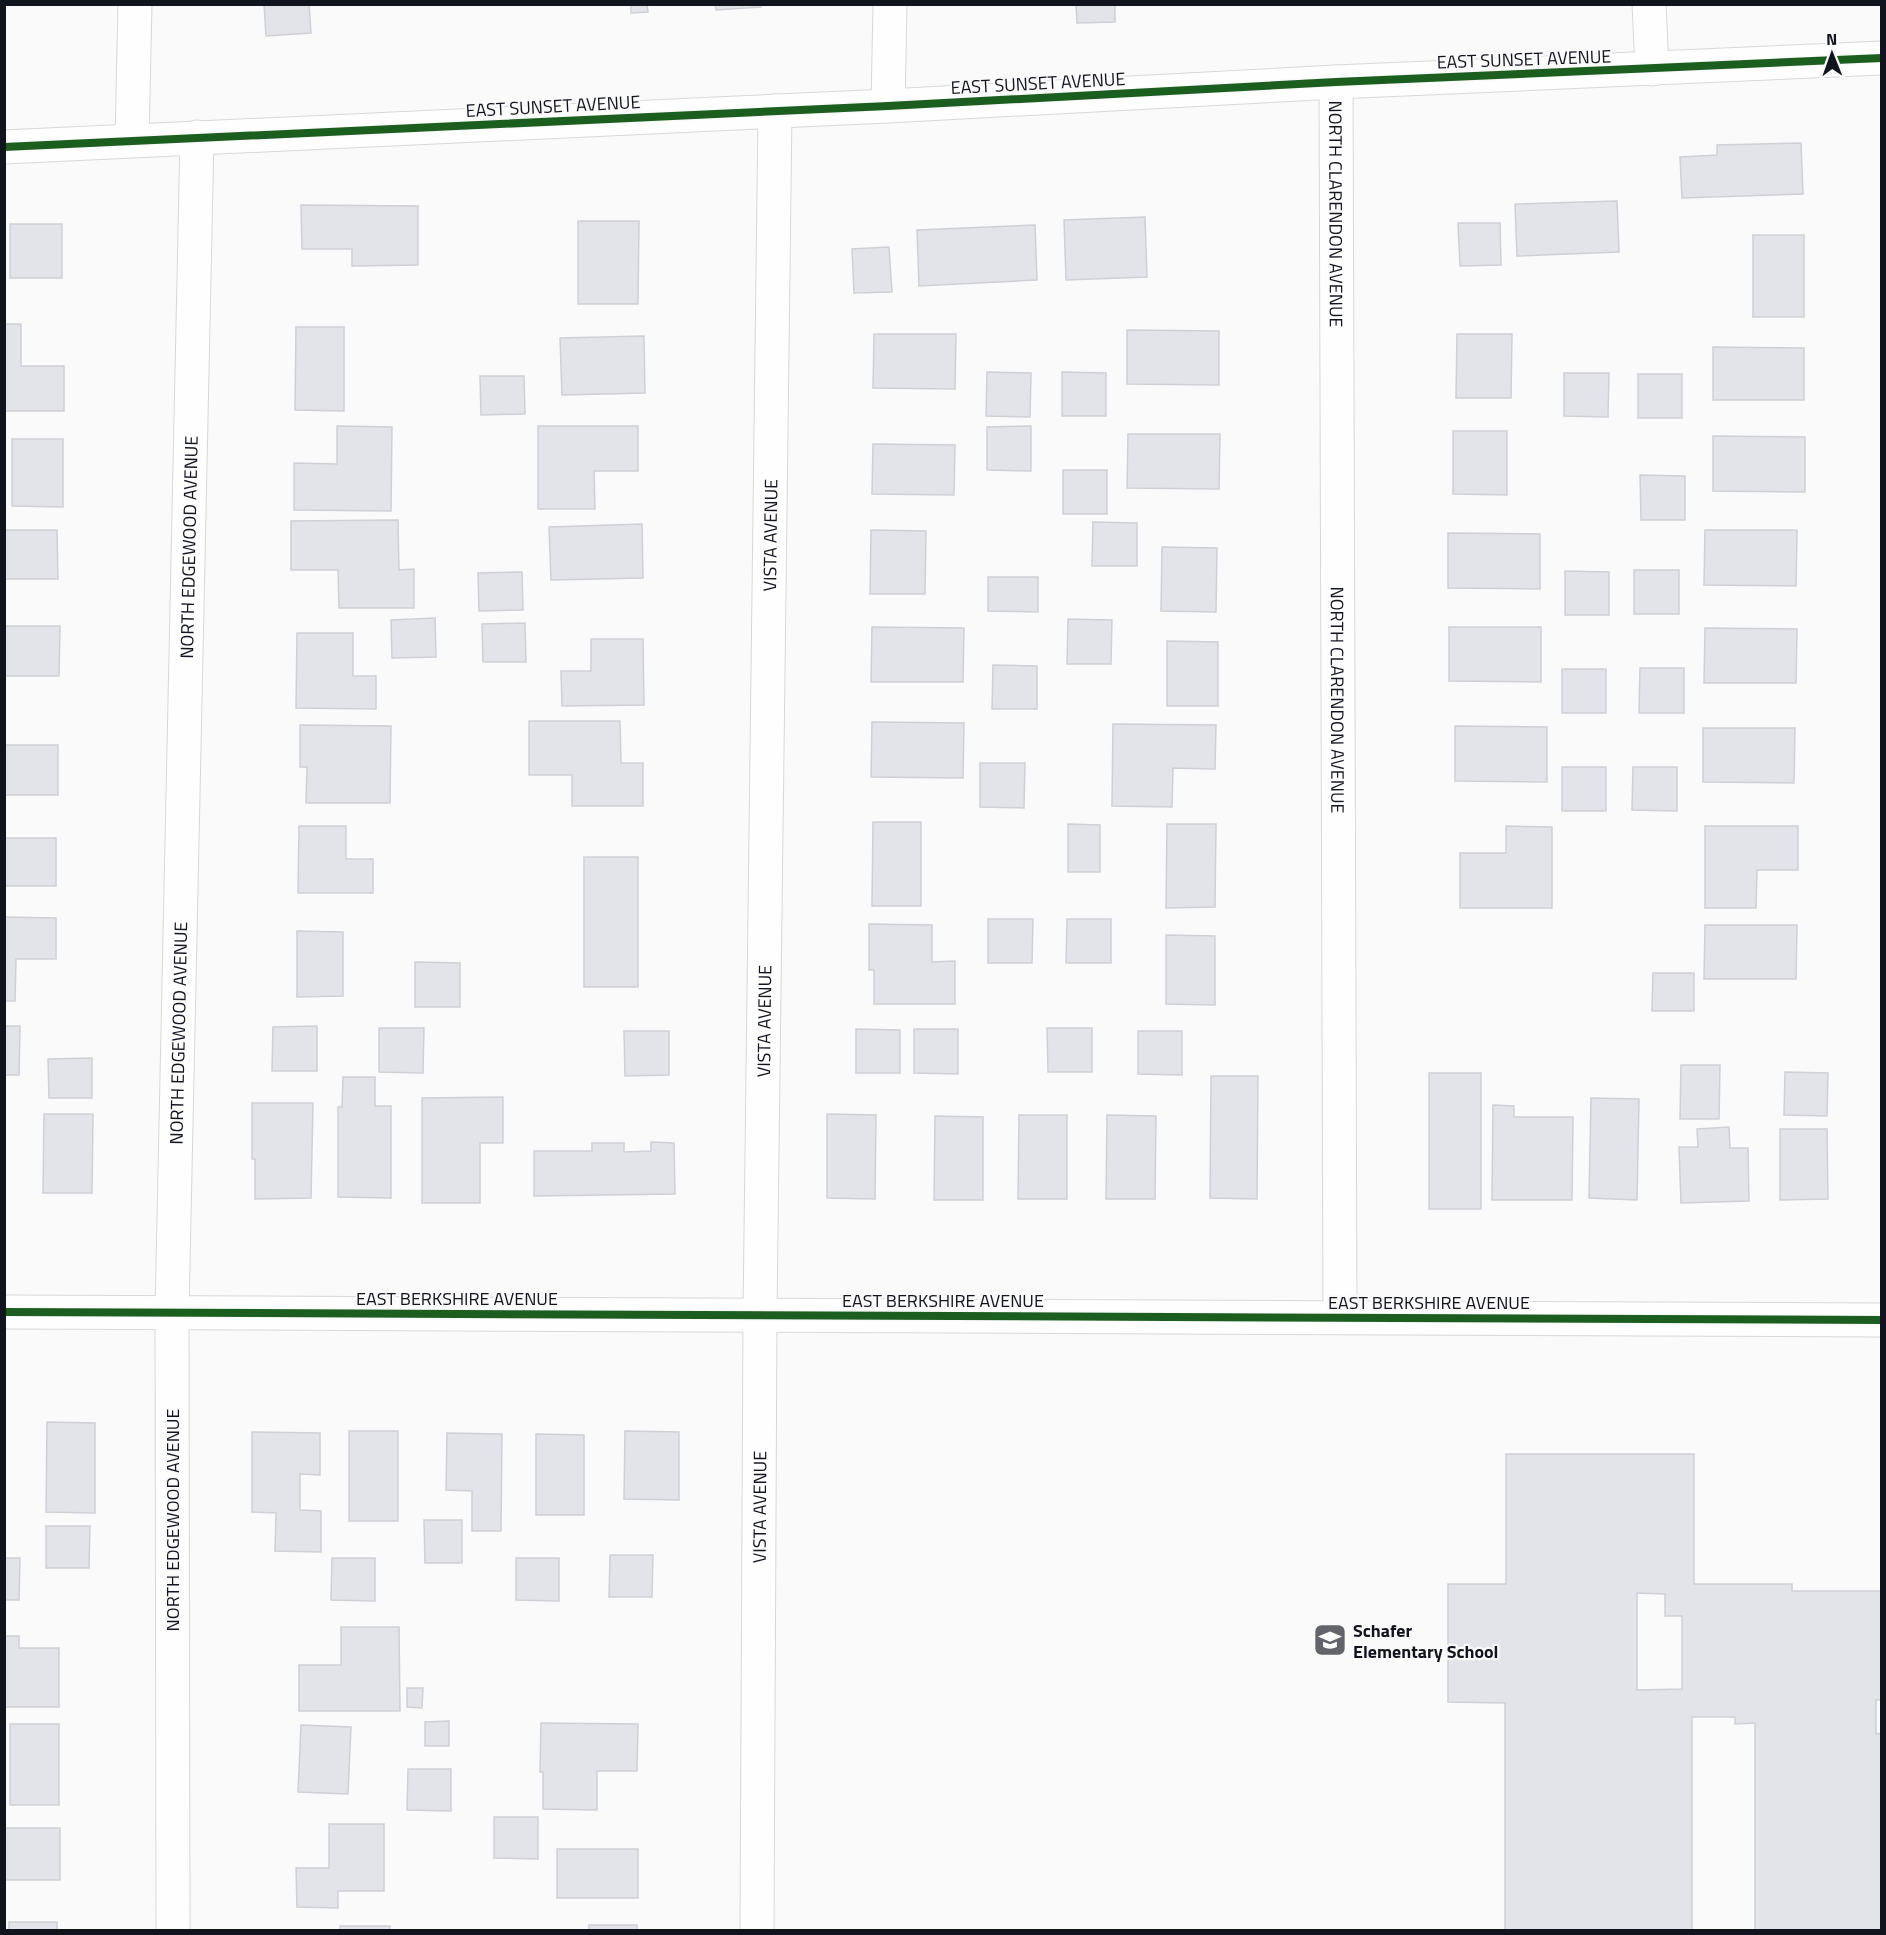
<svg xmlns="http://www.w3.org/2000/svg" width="1886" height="1935" font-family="'Titillium Web',sans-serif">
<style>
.building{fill:#e3e4e9;stroke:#cfd0d6;stroke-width:1.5;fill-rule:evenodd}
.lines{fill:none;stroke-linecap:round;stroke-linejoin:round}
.minor-casing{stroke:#d7d8de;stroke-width:35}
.minor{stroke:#fefefe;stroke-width:33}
.cycleway-casing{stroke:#fafafa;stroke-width:11}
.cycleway{stroke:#1b5e20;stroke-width:8}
.labels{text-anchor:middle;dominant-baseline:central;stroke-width:4.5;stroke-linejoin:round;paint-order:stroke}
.street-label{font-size:18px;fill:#11131d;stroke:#fafafa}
.poi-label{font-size:18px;font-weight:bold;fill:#11131d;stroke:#fafafa;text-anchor:start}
</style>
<rect width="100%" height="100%" fill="#fafafa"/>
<g class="building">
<path d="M264,4H309L311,33L266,36Z"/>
<path d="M631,4H647L648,12L631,13Z"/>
<path d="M715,4H761V7L716,10Z"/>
<path d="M1076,4H1115V22L1077,23Z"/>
<path d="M1801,143L1803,194L1682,198L1680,157L1717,155V145Z"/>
<path d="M1617,201L1619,252L1517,256L1515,204Z"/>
<path d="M301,205L418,206V265L352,266V249H302Z"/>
<path d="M1145,217L1147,277L1066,280L1064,220Z"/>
<path d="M578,221H639L638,304H578Z"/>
<path d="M1458,223H1500L1501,265L1460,266Z"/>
<rect x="10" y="224" width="52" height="54"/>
<path d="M1035,225L1037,280L919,286L917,230Z"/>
<rect x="1753" y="235" width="51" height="82"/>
<path d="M889,247L892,292L854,293L852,249Z"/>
<path d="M4,324H21V366H64V411H4Z"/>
<path d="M296,327H344V411L295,410Z"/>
<path d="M1127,330L1219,331V385L1127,384Z"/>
<path d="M874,334H956L955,389L873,388Z"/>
<path d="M1457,334H1512L1511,398H1456Z"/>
<path d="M644,336L645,393L562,395L560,338Z"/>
<path d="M1713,347L1804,348V400H1713Z"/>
<path d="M987,372L1031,373L1030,417L986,416Z"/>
<path d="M1062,372L1106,373V416H1062Z"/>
<path d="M1564,373H1609L1608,417L1564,416Z"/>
<rect x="1638" y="374" width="44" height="44"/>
<path d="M480,376H524L525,414L481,415Z"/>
<path d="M337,426L392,427L391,511L294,510V463L337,464Z"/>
<path d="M538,426H638V471H594L595,509H538Z"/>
<path d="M1031,426V471L987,470V427Z"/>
<path d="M1453,431H1507V495L1453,494Z"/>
<path d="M1128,434H1220L1219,489L1127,488Z"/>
<path d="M1713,436L1805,437V492L1713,491Z"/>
<path d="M12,439H63V507L12,506Z"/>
<path d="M873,444L955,445L954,495L872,494Z"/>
<rect x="1063" y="470" width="44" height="44"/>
<path d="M1640,475L1685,476V520H1641Z"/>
<path d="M398,520L399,570L414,569V608H339L338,570H291V521Z"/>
<path d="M1093,522L1137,523V566H1092Z"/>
<path d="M642,524L643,578L551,580L549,527Z"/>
<path d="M4,530H57L58,579H4Z"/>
<path d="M871,530L926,531L925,594H870Z"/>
<path d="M1705,530H1797L1796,586L1704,585Z"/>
<path d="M1448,533L1540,534V589L1448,588Z"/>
<path d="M1162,547L1217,548L1216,612L1161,611Z"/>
<rect x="1634" y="570" width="45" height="44"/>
<path d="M1565,571L1609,572V615H1565Z"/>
<path d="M522,572L523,610L479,611L478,573Z"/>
<path d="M988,577H1038V612L988,611Z"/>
<path d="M435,618L436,657L392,658L391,620Z"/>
<path d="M1068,619L1112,620L1111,664H1067Z"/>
<path d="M525,623L526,662H483L482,624Z"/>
<path d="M4,626H60L59,676H4Z"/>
<path d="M872,627L964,628L963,682H871Z"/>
<path d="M1449,627H1541V682L1449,681Z"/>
<path d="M1705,628L1797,629L1796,683H1704Z"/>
<path d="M297,633H353V676H376V709L296,708Z"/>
<path d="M591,639H643L644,705L562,706L561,671H591Z"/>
<path d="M1167,641L1218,642V706H1167Z"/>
<path d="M993,665L1037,666V709H992Z"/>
<path d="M1640,668H1684V713H1639Z"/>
<rect x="1562" y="669" width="44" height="44"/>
<path d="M529,721H620L621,763H643V806H572V775H529Z"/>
<path d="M872,722L964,723L963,778L871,777Z"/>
<path d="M1113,724L1216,725L1215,769L1173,768L1172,807L1112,806Z"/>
<path d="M300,725L391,726L390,803H306L307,767H300Z"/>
<path d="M1455,726L1547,727V782L1455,781Z"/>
<path d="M1703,728H1795L1794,783L1703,782Z"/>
<rect x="4" y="745" width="54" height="50"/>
<path d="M980,763H1025L1024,808L980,807Z"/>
<rect x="1562" y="767" width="44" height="44"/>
<path d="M1633,767H1677V811L1632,810Z"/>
<path d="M873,822H921V906H872Z"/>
<path d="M1068,824L1100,825V872H1068Z"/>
<path d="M1167,824H1216L1215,907L1166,908Z"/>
<path d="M299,826H346V859H373V893H298Z"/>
<path d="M1506,826L1552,827V908H1460V853H1506Z"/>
<path d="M1705,826H1798V870H1757L1756,908H1705Z"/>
<rect x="4" y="838" width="52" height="48"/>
<rect x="584" y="857" width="54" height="130"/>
<path d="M4,917L56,918V959H16L15,1001H4Z"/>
<path d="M988,919H1033L1032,963H988Z"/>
<path d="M1067,919H1111V963H1066Z"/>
<path d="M869,924L932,925V962L955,961V1004H874V970H869Z"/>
<path d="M1705,925H1797L1796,979H1704Z"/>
<path d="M297,931L343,932V996L297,997Z"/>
<path d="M1166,935L1215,936V1005L1166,1004Z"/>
<path d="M415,962L460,963V1007H415Z"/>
<path d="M1653,973H1694V1011H1652Z"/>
<path d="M4,1026H20L19,1075H4Z"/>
<path d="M317,1026V1071H272L273,1027Z"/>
<path d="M379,1028H424L423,1073L379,1072Z"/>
<path d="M1047,1028H1092V1072H1048Z"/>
<path d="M856,1029L900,1030V1073H856Z"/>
<path d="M914,1029H958V1074L914,1073Z"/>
<path d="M624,1031H669V1075L625,1076Z"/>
<path d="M1138,1031H1182V1075L1138,1074Z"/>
<path d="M92,1058V1098H49L48,1059Z"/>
<path d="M1681,1065H1720L1719,1119H1680Z"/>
<path d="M1785,1072L1828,1073L1827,1116L1784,1115Z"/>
<rect x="1429" y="1073" width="52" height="136"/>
<path d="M1211,1076H1258L1257,1199L1210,1198Z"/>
<path d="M343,1077H375V1106H391V1198L338,1197V1107H342Z"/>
<path d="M503,1097V1143H480V1203H422V1098Z"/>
<path d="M1591,1098L1639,1099L1637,1200L1589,1198Z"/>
<path d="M252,1103H313L311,1198L255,1199V1159H252Z"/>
<path d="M1493,1105L1514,1106V1117H1573L1572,1200H1492Z"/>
<path d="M44,1114H93L92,1193H43Z"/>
<path d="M827,1114L876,1115L875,1199L827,1198Z"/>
<path d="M1019,1115H1067V1199H1018Z"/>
<path d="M1107,1115L1156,1116L1155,1199H1106Z"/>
<path d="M935,1116L983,1117V1200H934Z"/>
<path d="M1729,1127L1730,1148H1748L1749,1201L1681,1203L1679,1147H1698L1697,1129Z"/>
<path d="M1780,1129H1827L1828,1199L1780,1200Z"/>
<path d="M651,1142L674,1143L675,1194L534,1196V1151H592V1143H624V1152L651,1151Z"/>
<path d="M47,1422L95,1423V1513L46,1512Z"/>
<rect x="349" y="1431" width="49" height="90"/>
<path d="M625,1431L679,1432V1500L624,1499Z"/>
<path d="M252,1432L320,1433V1475L300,1474V1510L321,1511V1552L275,1551L276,1513L252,1512Z"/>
<path d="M447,1433L502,1434L501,1531H472V1491L446,1490Z"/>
<path d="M536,1434L584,1435V1515H536Z"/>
<path d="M1506,1454H1694V1584H1792V1591H1882V1700H1876V1734L1882,1733V1930H1755V1723L1735,1724V1717H1692V1930H1505V1703L1448,1702V1584H1506ZM1637,1593L1665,1594V1616H1682V1689L1637,1690Z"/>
<path d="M424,1520H462V1563H425Z"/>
<path d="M46,1526H90L89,1568H46Z"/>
<path d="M610,1555H653L652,1597H609Z"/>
<path d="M4,1558H20L19,1600H4Z"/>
<path d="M332,1558H375V1601L331,1600Z"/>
<path d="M516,1558H559V1601L516,1600Z"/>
<path d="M341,1627H399L400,1711H299V1665H341Z"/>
<path d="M4,1636H19V1648H59V1707H4Z"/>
<path d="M407,1688H423L422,1708L407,1707Z"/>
<path d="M449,1721V1746H425V1722Z"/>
<path d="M541,1723L638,1724L637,1771H597V1810L543,1809V1772H540Z"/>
<rect x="10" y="1724" width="49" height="81"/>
<path d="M301,1725L351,1727L348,1794L298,1792Z"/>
<path d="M408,1769H451V1811L407,1810Z"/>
<path d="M494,1817H538V1859L494,1858Z"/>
<path d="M329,1824H384V1891H338V1908L297,1907L296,1868H329Z"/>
<rect x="4" y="1828" width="56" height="52"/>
<rect x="557" y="1849" width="81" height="49"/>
<rect x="9" y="1922" width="48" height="8"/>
<rect x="589" y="1925" width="48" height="5"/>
<rect x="340" y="1926" width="50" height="4"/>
</g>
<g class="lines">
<g class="minor-casing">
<g id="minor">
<path d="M1649,4L1652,69"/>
<path id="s1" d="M1336,82L1340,1317"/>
<path d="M888,106L890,4"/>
<path d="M132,140L135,4"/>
<path d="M4,147L888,106L1336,82L1882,58"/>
<path d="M4,1312L1882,1320"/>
<path id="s2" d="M173,1930L172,1312L197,137"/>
<path id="s3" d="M757,1930L760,1314L775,111"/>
</g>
</g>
<use href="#minor" class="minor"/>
<g class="cycleway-casing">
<g id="cycleway">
<path d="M4,147L888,106L1336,82L1882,58"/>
<path d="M4,1312L1882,1320"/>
</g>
</g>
<use href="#cycleway" class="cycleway"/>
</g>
<defs>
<g id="school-square" transform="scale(1.725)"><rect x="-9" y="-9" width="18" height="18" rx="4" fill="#63646a" stroke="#fafafa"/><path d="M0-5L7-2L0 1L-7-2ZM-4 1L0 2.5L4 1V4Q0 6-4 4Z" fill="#fff"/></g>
</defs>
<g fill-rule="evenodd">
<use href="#school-square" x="1330" y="1640"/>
</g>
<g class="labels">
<g class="street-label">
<text transform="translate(1524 59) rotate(-2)">EAST SUNSET AVENUE</text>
<text transform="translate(1038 83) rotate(-3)">EAST SUNSET AVENUE</text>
<text transform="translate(553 106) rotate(-3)">EAST SUNSET AVENUE</text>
<text stroke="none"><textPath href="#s1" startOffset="132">NORTH CLARENDON AVENUE</textPath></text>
<text stroke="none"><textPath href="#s3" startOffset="1395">VISTA AVENUE</textPath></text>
<text stroke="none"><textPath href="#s2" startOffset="1383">NORTH EDGEWOOD AVENUE</textPath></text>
<text stroke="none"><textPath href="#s1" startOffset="618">NORTH CLARENDON AVENUE</textPath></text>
<text stroke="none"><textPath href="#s3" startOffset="909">VISTA AVENUE</textPath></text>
<text stroke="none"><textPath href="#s2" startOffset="897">NORTH EDGEWOOD AVENUE</textPath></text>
<text x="457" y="1298">EAST BERKSHIRE AVENUE</text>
<text x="943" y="1300">EAST BERKSHIRE AVENUE</text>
<text x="1429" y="1302">EAST BERKSHIRE AVENUE</text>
<text stroke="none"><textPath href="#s3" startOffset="423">VISTA AVENUE</textPath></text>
<text transform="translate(172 1520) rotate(-90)">NORTH EDGEWOOD AVENUE</text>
</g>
<g class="poi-label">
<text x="1353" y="1630">Schafer<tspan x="1353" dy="21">Elementary School</tspan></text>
</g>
</g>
<rect width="1886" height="1935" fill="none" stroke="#11131d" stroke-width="12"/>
<g transform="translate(1832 54) rotate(359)" stroke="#fafafa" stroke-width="4.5" paint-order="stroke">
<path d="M0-4.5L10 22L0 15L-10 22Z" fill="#11131d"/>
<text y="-9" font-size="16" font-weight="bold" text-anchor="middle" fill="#11131d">N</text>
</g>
</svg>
